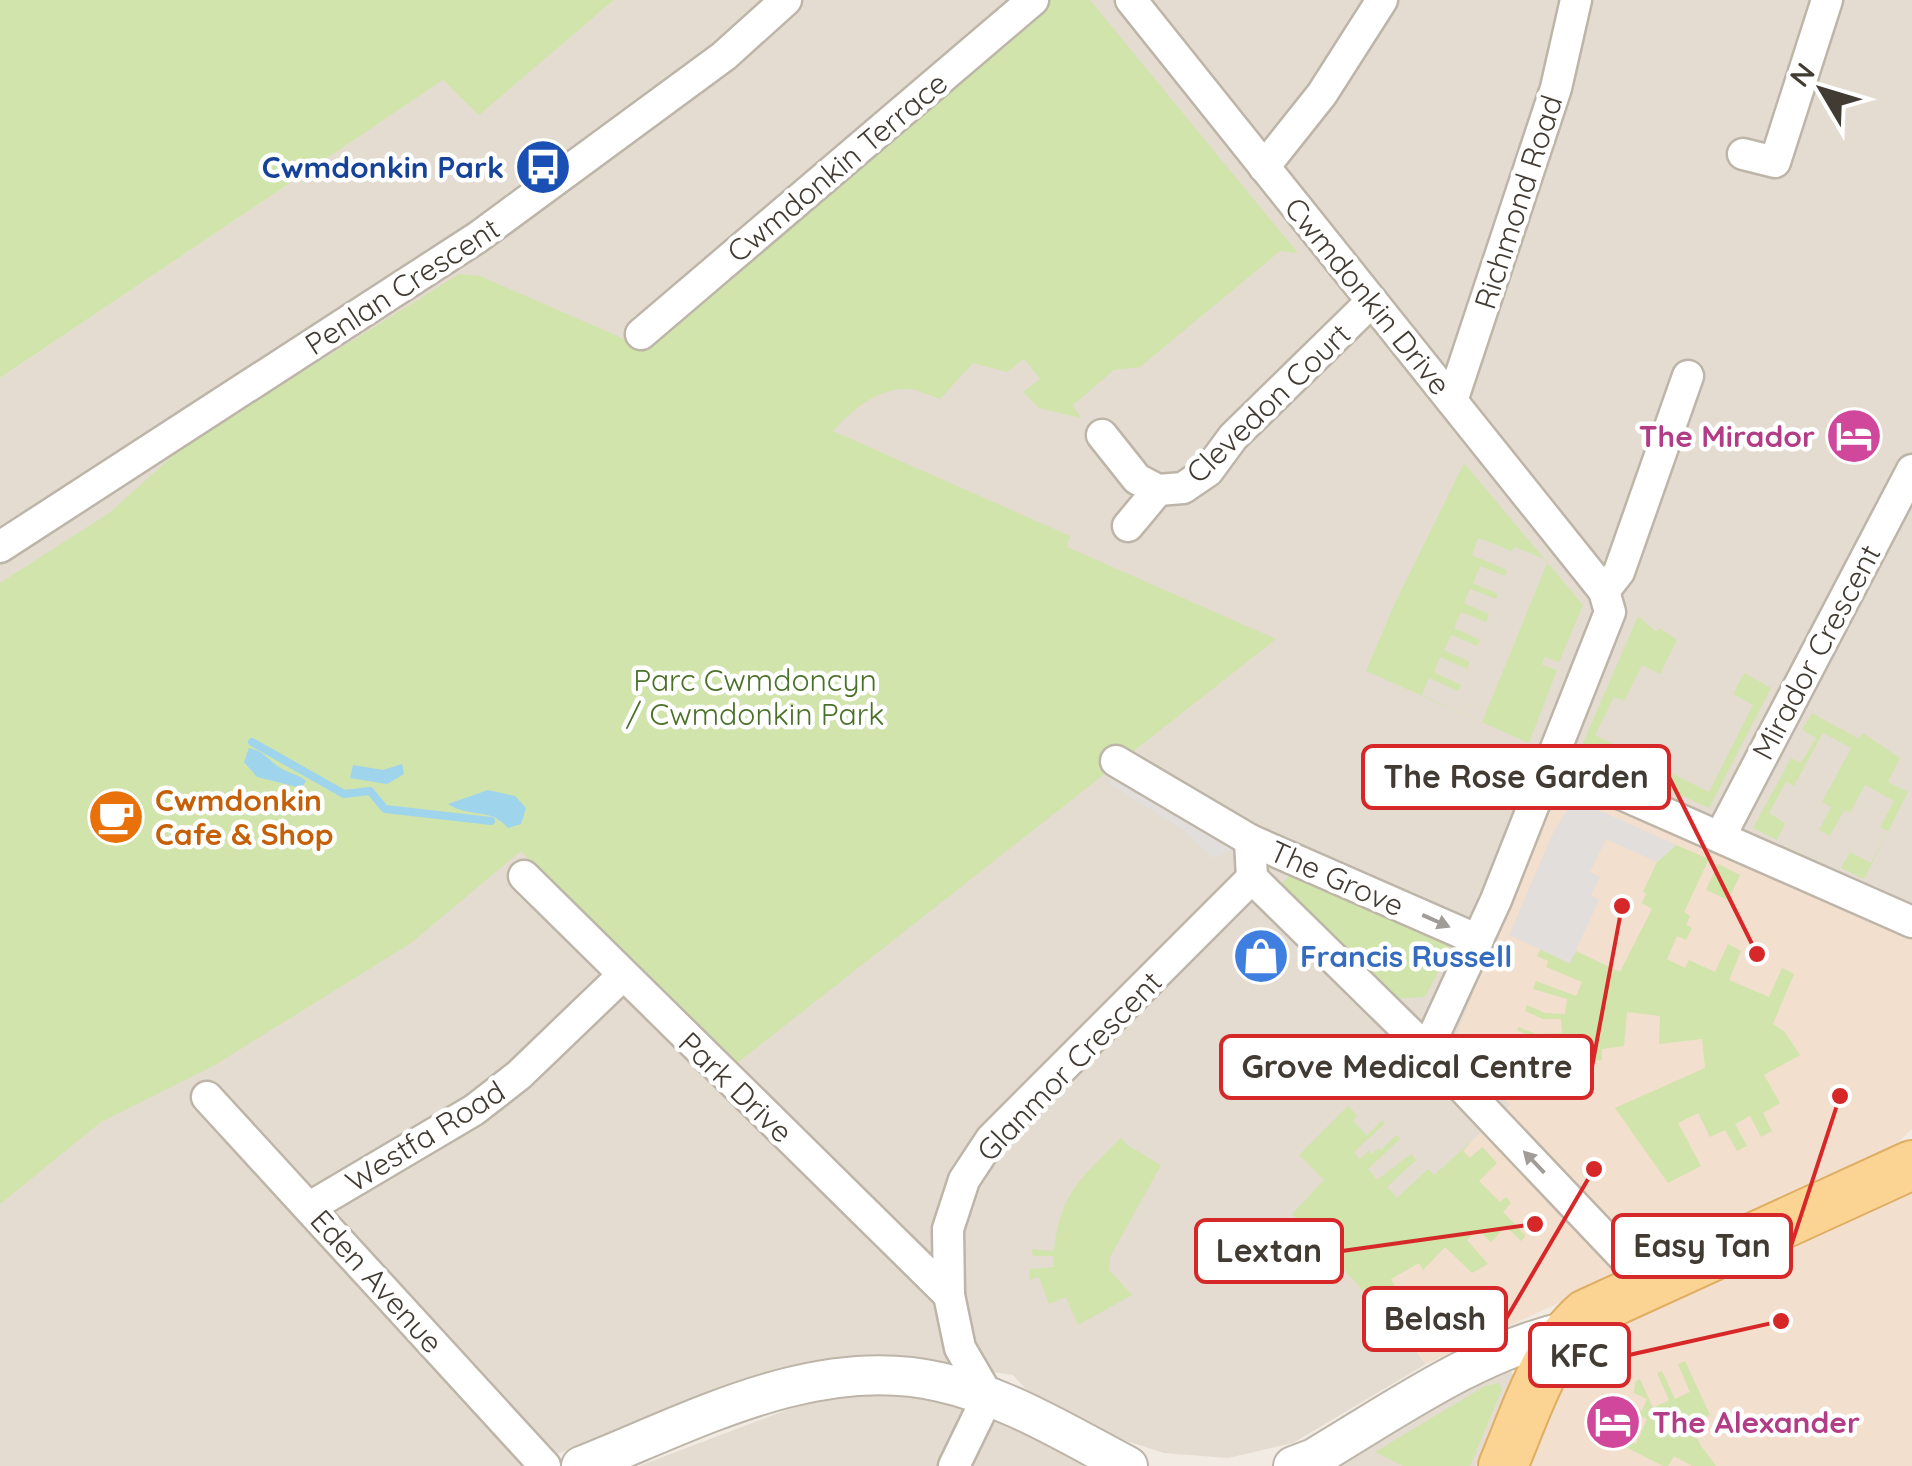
<svg xmlns="http://www.w3.org/2000/svg" width="1912" height="1466" font-family="Quicksand,sans-serif">
<style>
.residential{fill:#e4dcd1}
.commercial{fill:#f3dfcd}
.green{fill:#d0e4ac;fill-rule:evenodd}
.parking{fill:#e1dedb}
.water{fill:#9fd4ed}
.lines{fill:none;stroke-linecap:round;stroke-linejoin:round}
.stream{stroke:#9fd4ed;stroke-width:8}
.minor-casing{stroke:#beb5a9;stroke-width:35}
.tertiary-casing{stroke:#beb5a9;stroke-width:42}
.primary-casing{stroke:#dfae63;stroke-width:52}
.minor{stroke:#fff;stroke-width:30}
.tertiary{stroke:#fff;stroke-width:38}
.primary{stroke:#fbd392;stroke-width:48}
.oneway{fill:#a09d99}
.labels{text-anchor:middle;dominant-baseline:central;stroke-width:9;stroke-linejoin:round;paint-order:stroke}
.transit-label{font-size:30px;font-weight:bold;fill:#164399;stroke:#fff;text-anchor:end}
.street-label{font-size:30px;fill:#423b33;stroke:#fff}
.hotel-label{font-size:30px;font-weight:bold;fill:#b23c85;stroke:#fff;text-anchor:end}
.park-label{font-size:30px;fill:#4b7129;stroke:#fff}
.food-label{font-size:30px;font-weight:bold;fill:#c56008;stroke:#fff;text-anchor:start}
.shop-label{font-size:30px;font-weight:bold;fill:#366cbe;stroke:#fff;text-anchor:start}
.leader{fill:none;stroke:#d62828;stroke-width:4}
.callout-dot{fill:#d62828;stroke:#fff;stroke-width:4}
.callout{fill:#fff;stroke:#d62828;stroke-width:4}
.callout-label{font-size:32px;text-anchor:middle;font-weight:bold;fill:#423b33}
</style>
<rect width="100%" height="100%" fill="#f1ebe3"/>
<g class="residential">
<path d="M614,0H1912V940L1560,779L1511,1105L1434,1176L1394,1322L1426,1364L1293,1443L1228,1458L1164,1453L1117,1438L1031,1395L1013,1375L921,1362L851,1360L758,1374L527,1466H0V378L444,79L479,114Z"/>
<path d="M1498,1366L1510,1368L1514,1379L1476,1466H1322Z"/>
<path d="M826,1395H941L991,1415L1100,1466H639Z"/>
</g>
<g class="commercial">
<path d="M1560,779L1912,940V1129L1889,1151L1426,1364L1410,1341L1337,1262L1511,1106L1453,1043Z"/>
<path d="M1899,1191L1912,1194V1466H1519L1555,1382L1604,1326Z"/>
</g>
<g class="green">
<path d="M0,0H614L479,115L443,80L0,378Z"/>
<path d="M1050,0H1090L1298,253L1280,251L1140,367L1114,370L1073,405L1081,418L1039,408L1023,392L1040,379L1024,359L1007,372L973,363L940,399C931,396 919,390 909,389C878,387 852,410 833,431L1070,536L1067,547L1276,639L731,1068L521,851L411,943L215,1065L101,1122L0,1204V583L109,513L184,446L459,274L480,276L645,348Z"/>
<path d="M1464,463L1583,605L1559,662L1544,657L1542,665L1557,670L1529,743L1366,671L1395,603ZM1478,538L1512,551L1515,547L1548,561L1482,722L1422,695L1429,678L1458,691L1461,685L1434,672L1440,657L1467,669L1470,662L1444,650L1451,635L1477,646L1480,640L1454,628L1461,612L1486,622L1489,614L1464,603L1470,589L1496,599L1498,594L1473,583L1480,566L1505,576L1507,570L1472,555Z"/>
<path d="M1638,616L1656,632L1660,628L1677,640L1660,674L1642,665L1624,701L1614,697L1595,735L1709,792L1753,705L1733,694L1744,673L1771,688L1709,808L1595,756L1583,743Z"/>
<path d="M1812,713L1859,739L1863,733L1900,758L1888,782L1908,792L1864,879L1841,868L1850,852L1871,863L1888,831L1880,827L1894,801L1865,785L1850,813L1844,810L1830,836L1819,830L1831,807L1822,802L1851,748L1823,733L1794,786L1786,782L1769,813L1785,823L1777,840L1753,828L1791,758L1801,763L1816,738L1802,730Z"/>
<path d="M1676,845L1709,859L1684,912L1690,916L1686,925L1692,928L1686,940L1677,936L1667,959L1685,968L1689,960L1715,972L1728,944L1741,951L1729,980L1769,997L1782,968L1794,974L1773,1024L1784,1031L1800,1055L1764,1075L1780,1103L1763,1113L1772,1131L1761,1137L1750,1116L1735,1124L1747,1146L1737,1151L1725,1130L1710,1137L1698,1113L1678,1123L1701,1166L1668,1183L1615,1108L1705,1068L1702,1039L1659,1044L1660,1016L1627,1012L1624,1046L1602,1049V1060L1547,1067V1055L1526,1057L1509,1049L1510,1044L1529,1052H1547L1546,1038H1534L1517,1030L1519,1027L1536,1034L1562,1033L1561,1019H1543L1525,1011L1527,1005L1545,1013L1565,1014L1567,999L1533,989L1536,981L1576,996L1582,982L1546,967L1548,961L1537,956L1540,949L1569,963L1576,951L1620,972L1652,909L1642,903L1646,894L1643,892L1657,862Z"/>
<path d="M1718,864L1740,875L1728,900L1706,890Z"/>
<path d="M1298,866L1439,930L1450,949L1425,997L1394,999L1278,888Z"/>
<path d="M1348,1106L1357,1115L1353,1121L1367,1135L1382,1120L1385,1123L1354,1152L1359,1159L1369,1151L1372,1154L1378,1148L1381,1150L1396,1135L1400,1139L1368,1169L1377,1180L1411,1154L1416,1160L1387,1187L1397,1198L1428,1169L1434,1175L1474,1139L1463,1151L1470,1158L1482,1147L1497,1163L1479,1181L1500,1202L1506,1197L1511,1203L1503,1212L1526,1236L1521,1241L1506,1226L1491,1242L1478,1230L1467,1240L1488,1264L1472,1273L1445,1247L1423,1270L1419,1263L1391,1279L1406,1307L1397,1313L1410,1341L1292,1214L1324,1180L1299,1155Z"/>
<path d="M1121,1137L1127,1145L1161,1165L1110,1257L1109,1270L1132,1295L1078,1325L1066,1297L1049,1304L1039,1277L1029,1280L1030,1269L1054,1267L1053,1256H1033L1032,1249L1054,1251C1061,1190 1082,1179 1121,1137Z"/>
<path d="M1685,1361L1710,1415L1691,1425L1701,1446L1716,1466H1692L1674,1456L1668,1466H1663L1614,1441L1616,1436L1636,1444L1647,1419L1625,1409L1627,1404L1642,1411L1647,1399L1634,1393L1635,1382L1640,1379L1653,1408L1669,1400L1657,1373L1662,1371L1675,1399L1690,1392L1678,1364Z"/>
<path d="M1499,1383L1502,1389L1470,1466H1403L1375,1452L1485,1386Z"/>
</g>
<g class="parking">
<path d="M1124,770L1195,813L1232,850L1213,858L1183,830L1108,783Z"/>
<path d="M1574,799L1676,845L1657,862L1606,839L1590,872L1600,877L1591,895L1599,900L1570,963L1509,935L1554,831Z"/>
</g>
<g class="water">
<path d="M249,748C265,751 271,764 284,770C293,775 298,774 306,781L301,788L257,777L244,762Z"/>
<path d="M402,764L404,774L387,784L350,778L353,765L383,770Z"/>
<path d="M488,790L515,796L526,808L521,824L508,828C491,807 468,818 448,804Z"/>
</g>
<g class="lines">
<path class="stream" d="M252,742L344,794L370,791L385,809L491,821"/>
<g class="minor-casing">
<g id="minor">
<path d="M1131,0L1604,591L1610,612L1496,900L1427,1050"/>
<path d="M1743,154L1775,162L1827,0"/>
<path d="M1264,167L1322,94L1382,0"/>
<path d="M641,334L1033,0"/>
<path d="M1452,401L1556,88L1576,0"/>
<path d="M1102,435L1137,479L1158,490L1183,488L1208,471L1233,437L1372,301"/>
<path d="M1128,526L1158,490"/>
<path d="M0,547L478,237L724,56L786,0"/>
<path d="M1604,591L1619,572L1688,376"/>
<path d="M1116,761L1250,840L1252,878L1427,1050L1649,1284"/>
<path d="M1551,763L1912,922"/>
<path d="M1721,835L1912,470"/>
<path d="M1250,840L1478,940"/>
<path d="M524,876L949,1295"/>
<path d="M207,1097L545,1466"/>
<path d="M310,1207L474,1110L519,1075L622,976"/>
<path d="M954,1466L988,1396L960,1348L949,1295L948,1229L964,1180L991,1139L1252,878"/>
</g>
</g>
<g class="tertiary-casing">
<g id="tertiary">
<path d="M581,1466C692,1422 817,1353 940,1382C1008,1397 1067,1434 1128,1466"/>
<path d="M1293,1466L1314,1458C1395,1410 1475,1352 1567,1331"/>
</g>
</g>
<g class="primary-casing">
<path id="primary" d="M1503,1466C1525,1415 1543,1351 1586,1314L1912,1165"/>
</g>
<use href="#minor" class="minor"/>
<use href="#tertiary" class="tertiary"/>
<use href="#primary" class="primary"/>
</g>
<defs><path id="oneway-solid" d="M-6-.8H1V-3.2L6.5 0L1 3.2V.8H-6Z" transform="scale(2.5)"/></defs>
<g class="oneway">
<use href="#oneway-solid" transform="translate(1436 921) rotate(24)"/>
<use href="#oneway-solid" transform="translate(1534 1162) rotate(-134)"/>
</g>
<defs>
<g id="bus-disc" transform="scale(2.875)"><circle r="9.5" fill="#1a4fb4" stroke="#fff"/><path d="M-5-6H5V4H4V6H2V4H-2V6H-4V4H-5ZM-3.5-4V0h7V-4ZM-3.5 1.2v1.5H-2V1.2ZM2 1.2v1.5H3.5V1.2Z" fill="#fff"/></g>
<g id="hotel-disc" transform="scale(2.875)"><circle r="9.5" fill="#d1479c" stroke="#fff"/><path d="M-6-4.5h1.5V1H6V5H4.5V3h-9V5H-6ZM-4 0a1.8 1.8 0 1 1 3.6 0ZM.5 0V-2.5h3Q6-2.5 6 0Z" fill="#fff"/></g>
<g id="cafe-disc" transform="scale(2.875)"><circle r="9.5" fill="#e8710a" stroke="#fff"/><path d="M-5.5-4.5H6V0H3Q3 3.5 0 3.5H-2.5Q-5.5 3.5-5.5 0ZM3-3.2v2h1.7v-2ZM-6 4.5H4V6H-6Z" fill="#fff"/></g>
<g id="shop-disc" transform="scale(2.875)"><circle r="9.5" fill="#3f7fe0" stroke="#fff"/><path d="M-5-2.5h2.3a2.7 3.5 0 0 1 5.4 0H5L5.5 6h-11ZM-1.5-2.5h3a1.5 2.3 0 0 0-3 0Z" fill="#fff"/></g>
</defs>
<g fill-rule="evenodd">
<use href="#bus-disc" x="543" y="167"/>
<use href="#hotel-disc" x="1854" y="436"/>
<use href="#cafe-disc" x="116" y="817"/>
<use href="#shop-disc" x="1261" y="956"/>
<use href="#hotel-disc" x="1613" y="1422"/>
</g>
<g class="labels">
<g class="transit-label">
<text x="504" y="167">Cwmdonkin Park</text>
</g>
<g class="street-label">
<text transform="translate(837 167) rotate(-40)">Cwmdonkin Terrace</text>
<text transform="translate(1518 202) rotate(-72)">Richmond Road</text>
<text transform="translate(402 286) rotate(-33)">Penlan Crescent</text>
<text transform="translate(1368 296) rotate(51)">Cwmdonkin Drive</text>
<text transform="translate(1268 403) rotate(-44)">Clevedon Court</text>
<text transform="translate(1816 652) rotate(-62)">Mirador Crescent</text>
<text transform="translate(1337 878) rotate(24)">The Grove</text>
<text transform="translate(1069 1066) rotate(-46)">Glanmor Crescent</text>
<text transform="translate(736 1087) rotate(44)">Park Drive</text>
<text transform="translate(425 1136) rotate(-32)">Westfa Road</text>
<text transform="translate(377 1281) rotate(48)">Eden Avenue</text>
</g>
<g class="hotel-label">
<text x="1815" y="436">The Mirador</text>
<text x="1652" y="1422" text-anchor="start">The Alexander</text>
</g>
<g class="park-label">
<text x="755" y="680">Parc Cwmdoncyn<tspan x="755" dy="34">/ Cwmdonkin Park</tspan></text>
</g>
<g class="food-label">
<text x="155" y="800">Cwmdonkin<tspan x="155" dy="34">Cafe &amp; Shop</tspan></text>
</g>
<g class="shop-label">
<text x="1300" y="956">Francis Russell</text>
</g>
</g>
<path class="leader" d="M1757 954L1669 777M1622 906L1592 1067M1840 1096L1791 1246M1535 1224L1342 1251M1594 1169L1506 1319M1781 1321L1629 1355"/>
<g class="callout-dot">
<circle cx="1757" cy="954" r="10"/>
<circle cx="1622" cy="906" r="10"/>
<circle cx="1840" cy="1096" r="10"/>
<circle cx="1535" cy="1224" r="10"/>
<circle cx="1594" cy="1169" r="10"/>
<circle cx="1781" cy="1321" r="10"/>
</g>
<g class="callout">
<rect x="1363" y="746" width="306" height="62" rx="10"/>
<rect x="1221" y="1036" width="371" height="62" rx="10"/>
<rect x="1613" y="1215" width="178" height="62" rx="10"/>
<rect x="1196" y="1220" width="146" height="62" rx="10"/>
<rect x="1364" y="1288" width="142" height="62" rx="10"/>
<rect x="1530" y="1324" width="99" height="62" rx="10"/>
</g>
<g class="callout-label">
<text x="1516" y="788">The Rose Garden</text>
<text x="1407" y="1078">Grove Medical Centre</text>
<text x="1702" y="1257">Easy Tan</text>
<text x="1269" y="1262">Lextan</text>
<text x="1435" y="1330">Belash</text>
<text x="1579" y="1367">KFC</text>
</g>
<g transform="translate(1822 90) rotate(308)" stroke="#ffffff" stroke-width="8" paint-order="stroke">
<path d="M0-8L18 38L0 25L-18 38Z" fill="#423b33"/>
<text y="-15" font-size="28" font-weight="bold" text-anchor="middle" fill="#423b33">N</text>
</g>
</svg>
